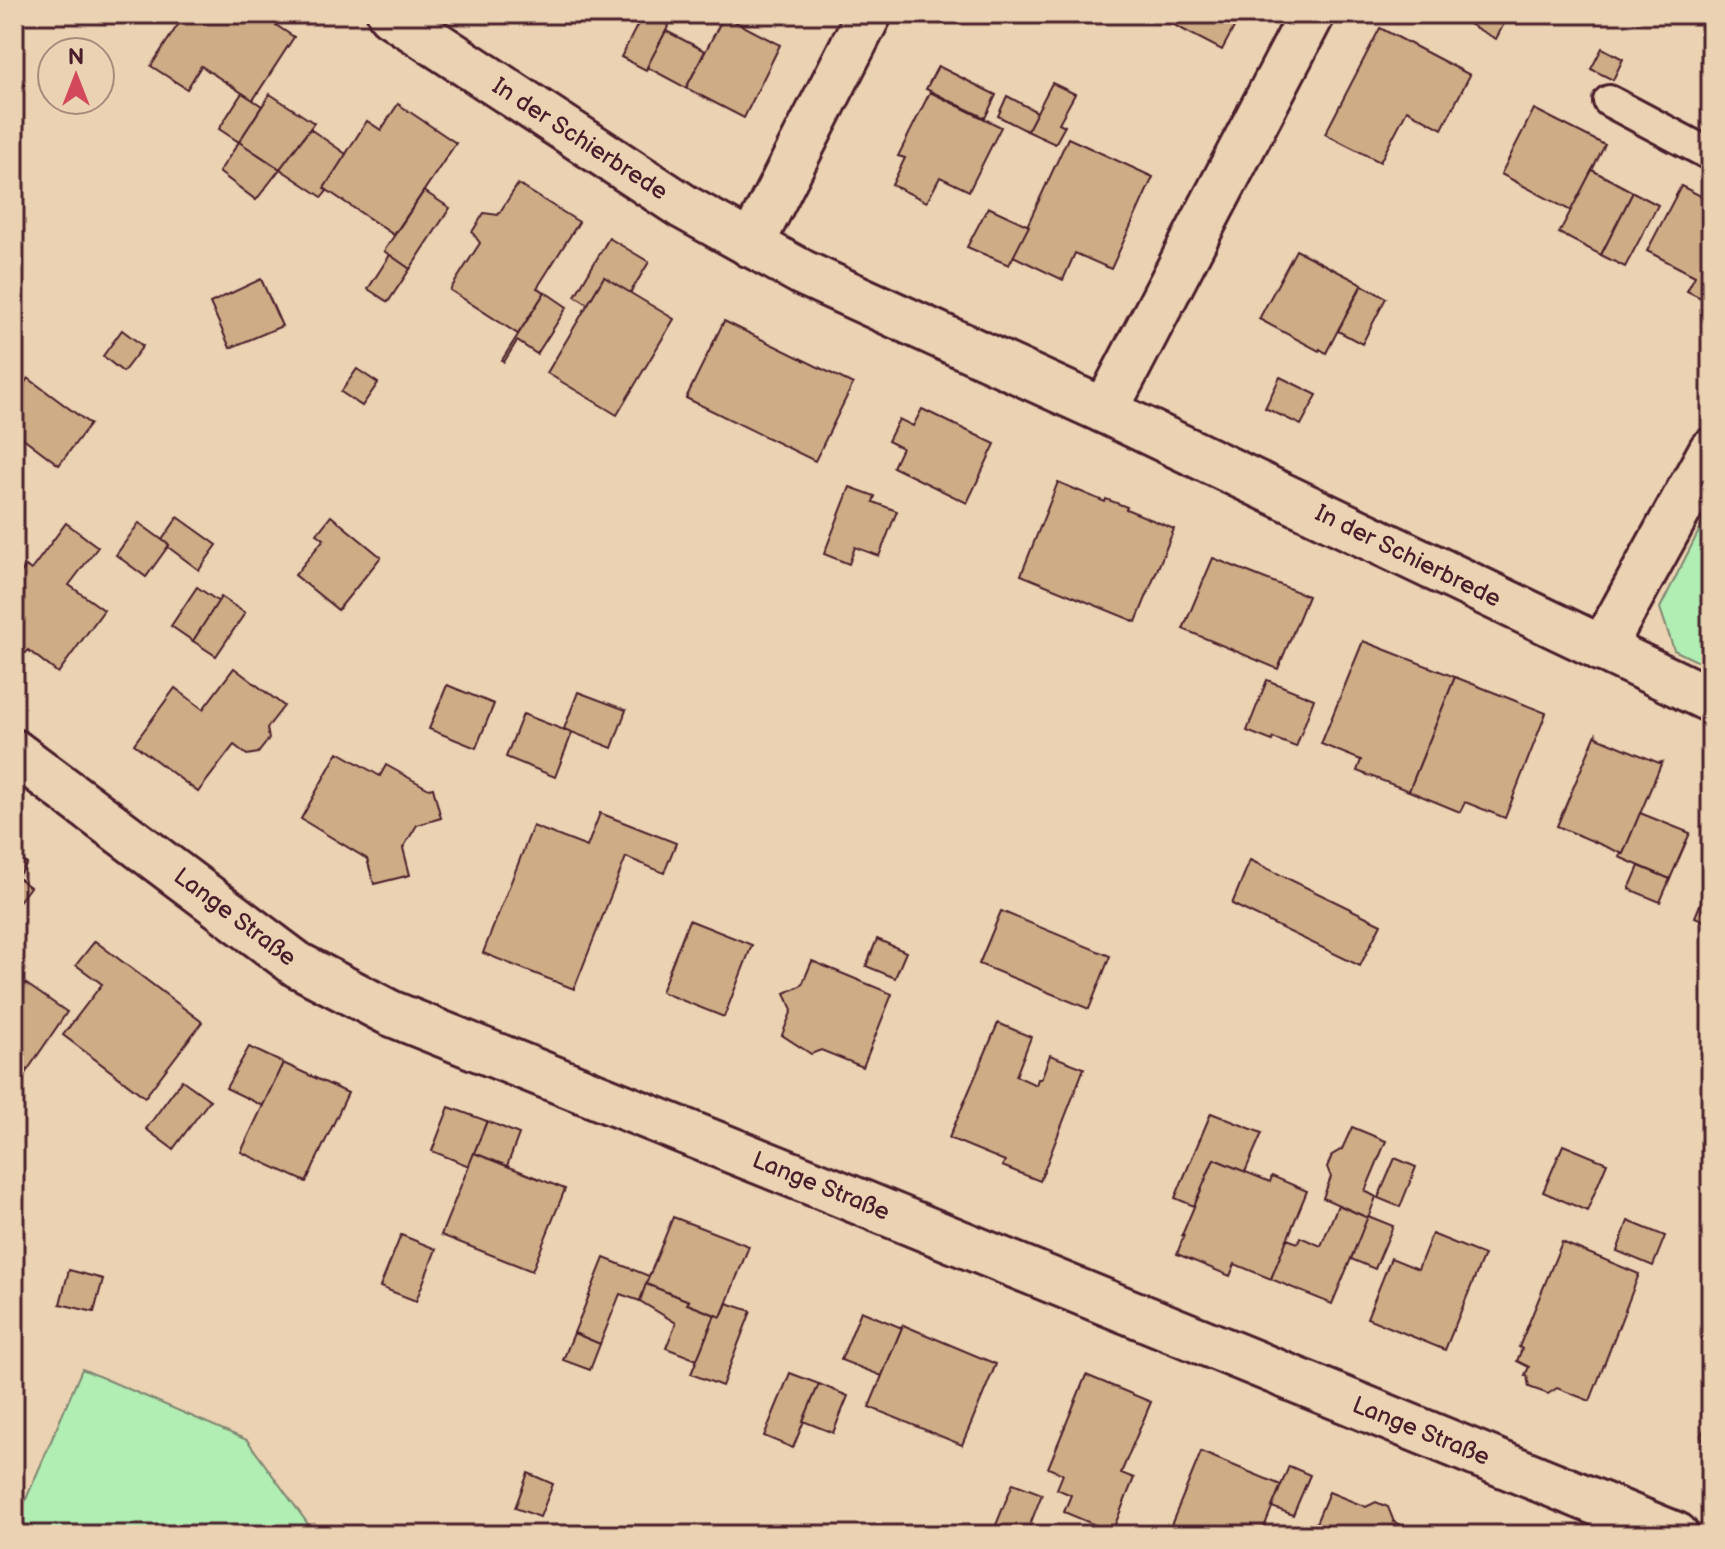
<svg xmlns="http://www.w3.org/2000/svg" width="1725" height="1549" font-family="'Balsamiq Sans',sans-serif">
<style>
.green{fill:#b1eeb4;stroke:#7e8670;stroke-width:2}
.building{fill:#ceac86;stroke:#4a1f2b;stroke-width:2}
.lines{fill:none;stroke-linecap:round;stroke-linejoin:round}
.service-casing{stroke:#4a1f2b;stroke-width:36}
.minor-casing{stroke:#4a1f2b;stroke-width:50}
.service{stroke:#ead2b2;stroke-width:30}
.minor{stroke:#ead2b2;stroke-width:44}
.labels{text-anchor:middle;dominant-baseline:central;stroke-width:6;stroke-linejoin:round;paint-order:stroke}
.street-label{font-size:24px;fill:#4a1f2b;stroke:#ead2b2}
</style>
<rect width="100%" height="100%" fill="#ead2b2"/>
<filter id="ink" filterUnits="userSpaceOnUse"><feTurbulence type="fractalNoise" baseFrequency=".0125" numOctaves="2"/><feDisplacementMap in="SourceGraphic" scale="16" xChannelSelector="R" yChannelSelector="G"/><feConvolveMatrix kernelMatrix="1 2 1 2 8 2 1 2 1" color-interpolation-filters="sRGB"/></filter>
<g filter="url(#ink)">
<g class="green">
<path d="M1711,507V668L1674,650L1660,608Z"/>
<path d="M82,1369L247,1440L316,1535H14V1527Z"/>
</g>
<g class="building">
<path d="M185,14H259L294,37L253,100L201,66L187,89L151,66Z"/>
<path d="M643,14L669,25L646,70L621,57Z"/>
<path d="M1153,14H1241L1222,50Z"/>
<path d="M1474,14H1509L1496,39L1469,24Z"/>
<path d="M724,16L780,45L744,118L686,88Z"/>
<path d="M1380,28L1470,75L1442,129L1407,110L1380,162L1325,134Z"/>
<path d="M666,31L705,51L686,88L647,67Z"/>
<path d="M1602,48L1623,59L1613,80L1591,69Z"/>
<path d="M938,66L996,95L985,118L926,89Z"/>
<path d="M1052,83L1075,94L1059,123L1065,126L1055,144L1027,131Z"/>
<path d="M930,92L1001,127L969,191L940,177L927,202L892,185L905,158L898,156Z"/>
<path d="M242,93L262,106L239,142L219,129Z"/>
<path d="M270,94L314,123L280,169L239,142Z"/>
<path d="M1007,96L1037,112L1027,131L998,116Z"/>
<path d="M398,104L456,143L394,235L324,188L367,121L381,130Z"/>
<path d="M1534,109L1605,145L1571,211L1501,174Z"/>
<path d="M310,129L346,154L324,188L327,191L322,197L280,169Z"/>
<path d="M1068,138L1153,177L1111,269L1075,253L1063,280L1013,256Z"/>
<path d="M239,142L280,169L256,200L219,172Z"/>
<path d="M1592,170L1633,192L1601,255L1559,233Z"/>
<path d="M518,184L579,222L537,288L545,292L518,334L450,290L480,243L472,232L484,213L498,215Z"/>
<path d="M1681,186L1711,201V303L1687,291L1695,276L1647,251Z"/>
<path d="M424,191L450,208L410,269L384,251Z"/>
<path d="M1633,192L1658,205L1625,267L1601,255Z"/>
<path d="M988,207L1029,226L1009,265L967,247Z"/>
<path d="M609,238L649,262L630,293L604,277L588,304L575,296Z"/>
<path d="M1296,250L1362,284L1326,353L1320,349L1319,351L1259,319Z"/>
<path d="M390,255L410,269L388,302L368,289Z"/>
<path d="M604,277L674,319L617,415L547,373Z"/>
<path d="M261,279L282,326L230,348L210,303Z"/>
<path d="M1362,285L1386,298L1362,344L1338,331Z"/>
<path d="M545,292L567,307L537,354L517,341L504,362L502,360Z"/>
<path d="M724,321L853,384L815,461L686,398Z"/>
<path d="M122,330L143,346L123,372L103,356Z"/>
<path d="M357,369L378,383L362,406L341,392Z"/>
<path d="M1280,377L1317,395L1301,425L1265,408Z"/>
<path d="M28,378L90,424L59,465L14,431V398Z"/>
<path d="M922,409L995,444L967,503L893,467L902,448L888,441L899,419L913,426Z"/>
<path d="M1058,482L1105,502L1106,499L1127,507L1126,509L1174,529L1136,622L1021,575Z"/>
<path d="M850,487L875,496L873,502L897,511L879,556L855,547L849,564L824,554Z"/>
<path d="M331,516L381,557L338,610L295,575L324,539L317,534Z"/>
<path d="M178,517L217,545L199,570L168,547L169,545L162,540Z"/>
<path d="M66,523L98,547L69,585L104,610L58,673L28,650L26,653L20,652L14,648V581L26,566L31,570Z"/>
<path d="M139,523L169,545L146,577L116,555Z"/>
<path d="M1213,558L1308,596L1278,669L1183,629Z"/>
<path d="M197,587L219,602L193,641L171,626Z"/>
<path d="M221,597L245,613L216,656L193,641Z"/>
<path d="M1363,641L1455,677L1409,791L1357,771L1361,760L1321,744Z"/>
<path d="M234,668L284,706L267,728L269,739L258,753L247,755L234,745L198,792L134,744L175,688L203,709Z"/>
<path d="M1455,677L1546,713L1505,818L1465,802L1460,812L1409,791Z"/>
<path d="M1267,680L1314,699L1296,747L1273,738L1272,741L1247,731Z"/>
<path d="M447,685L494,704L476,748L429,729Z"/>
<path d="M578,692L626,710L612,748L564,729Z"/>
<path d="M523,714L572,733L555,777L506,757Z"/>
<path d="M1596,734L1597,737L1659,763L1662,762L1623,854L1557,826Z"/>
<path d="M338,752L380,776L386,765L429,789L433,788L441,818L417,825L403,848L410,875L374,884L367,859L301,819Z"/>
<path d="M600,813L676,843L664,873L626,857L574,989L483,953L533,826L587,847Z"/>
<path d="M1640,813L1690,833L1670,879L1619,857L1621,854H1623Z"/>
<path d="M14,854L27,864L17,877L30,887L14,908Z"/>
<path d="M1250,860L1381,924L1360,966L1232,904Z"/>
<path d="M1639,866L1670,879L1660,902L1629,889Z"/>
<path d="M1711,878V924L1695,917Z"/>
<path d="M1001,911L1110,956L1089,1009L979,964Z"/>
<path d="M689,920L752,945L724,1017L661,992Z"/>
<path d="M877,939L906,952L895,978L866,966Z"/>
<path d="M95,941L202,1022L145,1097L63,1035L102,984L76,965Z"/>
<path d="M812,961L892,994L863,1067L821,1050L811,1054L782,1035L792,1010L785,993L802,985Z"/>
<path d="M25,983L67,1012L16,1087L14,1086V998Z"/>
<path d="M998,1023L1031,1037L1016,1076L1036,1085L1038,1079H1041L1050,1055L1084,1068L1040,1181L1002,1166L1005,1161L949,1138Z"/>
<path d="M249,1047L283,1063L263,1106L226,1088Z"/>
<path d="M283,1063L348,1093L306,1182L241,1152Z"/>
<path d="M182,1080L210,1100L173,1149L146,1129Z"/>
<path d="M449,1107L487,1121L469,1166L432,1151Z"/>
<path d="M1211,1113L1262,1133L1245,1172L1214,1159L1194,1206L1175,1198Z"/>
<path d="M487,1121L519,1134L507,1166L474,1153Z"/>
<path d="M1352,1127L1386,1141L1365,1191L1376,1197L1368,1218L1323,1198L1331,1177L1327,1167L1332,1155L1342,1149Z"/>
<path d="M1563,1145L1607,1163L1587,1211L1543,1192Z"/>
<path d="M474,1153L565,1189L532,1271L441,1235Z"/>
<path d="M1395,1158L1416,1167L1400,1207L1378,1198Z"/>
<path d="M1214,1159L1270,1182L1272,1176L1307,1191L1271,1279L1235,1264L1230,1276L1177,1254L1184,1235H1182Z"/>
<path d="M1338,1205L1368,1218L1332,1304L1271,1279L1287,1239L1298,1243L1300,1237L1321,1246Z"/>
<path d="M1368,1216L1393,1226L1375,1269L1351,1259Z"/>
<path d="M673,1217L749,1246L721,1317L687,1304L689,1301L646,1284Z"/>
<path d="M1628,1221L1665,1236L1653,1266L1617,1251Z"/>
<path d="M1432,1234L1484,1255L1445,1350L1367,1318L1391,1258L1418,1269Z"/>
<path d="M401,1235L436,1249L416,1301L380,1287Z"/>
<path d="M1562,1242L1639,1274L1590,1401L1557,1388L1548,1394L1529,1387L1527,1375H1525L1529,1367L1517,1361L1522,1349L1519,1347Z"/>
<path d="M604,1258L649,1276L640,1301L620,1294L600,1344L574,1333Z"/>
<path d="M69,1270L103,1279L94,1312L60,1304Z"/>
<path d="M646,1284L689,1301L687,1304L715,1315L697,1360L666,1348L676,1323L640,1301Z"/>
<path d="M727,1303L751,1311L722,1386L691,1374L715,1315L721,1317Z"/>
<path d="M861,1311L902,1328L882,1376L841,1360Z"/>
<path d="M903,1325L996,1364L962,1445L869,1407Z"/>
<path d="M574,1333L600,1344L590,1370L563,1360Z"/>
<path d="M790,1373L819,1384L793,1448L764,1436Z"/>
<path d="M1086,1375L1151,1402L1121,1473L1134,1478L1112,1532L1064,1512L1071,1495L1057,1489L1063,1474L1048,1468Z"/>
<path d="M819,1384L848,1396L833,1433L803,1421Z"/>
<path d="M1711,1412V1446L1705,1444L1701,1436Z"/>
<path d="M1201,1452L1281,1485L1261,1535H1167Z"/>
<path d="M1289,1466L1310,1475L1293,1515L1272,1507Z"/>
<path d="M528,1473L553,1484L540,1517L515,1508Z"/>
<path d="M1013,1483L1042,1494L1026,1535H992Z"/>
<path d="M1329,1492L1366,1507L1376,1502L1388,1507L1394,1522L1410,1529L1408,1535H1311Z"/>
</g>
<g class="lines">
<g class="service-casing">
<path id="service" d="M1609,101L1711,155"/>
</g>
<g class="minor-casing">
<g id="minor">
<path d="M390,14L684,207L803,273L1105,411L1711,700"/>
<path d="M751,245L869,14"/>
<path d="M1105,411L1312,14"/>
<path d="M1602,649L1711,451"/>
<path d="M14,752L298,965L390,1013L833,1191L1676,1535"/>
</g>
</g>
<use href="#service" class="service"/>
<use href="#minor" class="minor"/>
</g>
</g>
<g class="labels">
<g class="street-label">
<text transform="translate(580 139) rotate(33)">In der Schierbrede</text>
<text transform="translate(1408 556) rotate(26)">In der Schierbrede</text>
<text transform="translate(235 917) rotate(37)">Lange Straße</text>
<text transform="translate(821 1186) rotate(22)">Lange Straße</text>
<text transform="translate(1421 1431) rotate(22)">Lange Straße</text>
</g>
</g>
<rect width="1725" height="1549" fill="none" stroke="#ead2b2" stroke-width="48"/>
<rect x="24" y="24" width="1677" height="1501" fill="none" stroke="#4a1f2b" stroke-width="3" filter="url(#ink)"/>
<g transform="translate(76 76)"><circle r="38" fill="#ead2b2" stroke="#aa8a7c" stroke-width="2"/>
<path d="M0-6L14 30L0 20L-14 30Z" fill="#d1495b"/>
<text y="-12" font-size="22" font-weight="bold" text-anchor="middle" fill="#4a1f2b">N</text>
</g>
</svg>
